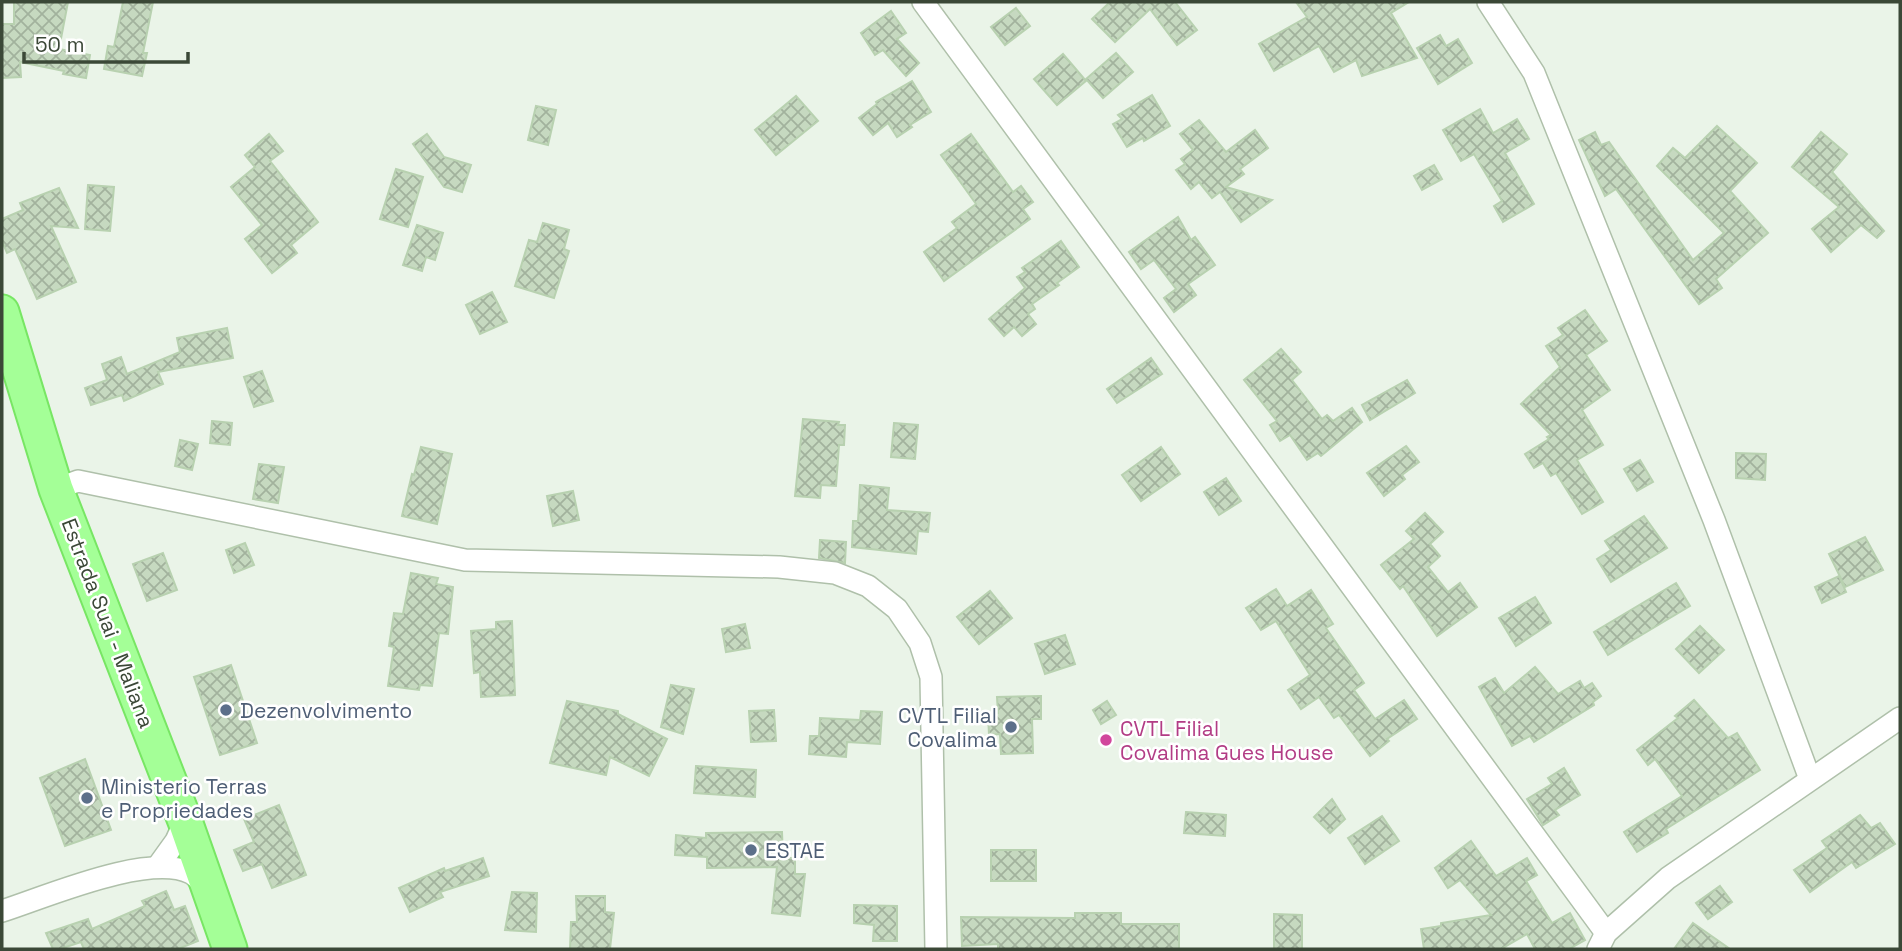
<svg xmlns="http://www.w3.org/2000/svg" width="1902" height="951" font-family="'Space Grotesk',sans-serif">
<style>
.building{fill:url(#building-cross-hatch);stroke:#b8d1b0;stroke-width:2}
.lines{fill:none;stroke-linecap:round;stroke-linejoin:round}
.street-casing{stroke:#afc0aa;stroke-width:24}
.primary-casing{stroke:#78e664;stroke-width:37}
.street{stroke:#fff;stroke-width:21}
.primary{stroke:#a4ff97;stroke-width:33}
.service-dot{fill:#5c6f8a;stroke:#fff;stroke-width:2.5}
.hotel-dot{fill:#d1479c;stroke:#fff;stroke-width:2.5}
.labels{text-anchor:middle;dominant-baseline:central;stroke-width:5;stroke-linejoin:round;paint-order:stroke}
.street-label{font-size:21px;fill:#3b4837;stroke:#fff}
.service-label{font-size:21px;fill:#4e5e75;stroke:#fff;text-anchor:start}
.hotel-label{font-size:21px;fill:#b23c85;stroke:#fff;text-anchor:start}
</style>
<defs>
<pattern id="building-cross-hatch" width="8" height="8" patternUnits="userSpaceOnUse" patternTransform="scale(1.75)"><rect width="8" height="8" fill="#c6d9c0"/><path d="M0 0l8 8M0 8l8-8" fill="none" stroke="#a2b29d"/></pattern>
</defs>
<rect width="100%" height="100%" fill="#eaf4e8"/>
<g class="building">
<path d="M14,2H68L59,49L90,55L86,78L63,74L64,71L20,62L21,77L2,78V24H14Z"/>
<path d="M123,2H153L143,53H147L142,76L104,69L108,46L114,47Z"/>
<path d="M1110,2H1175L1197,30L1177,45L1150,9L1115,42L1092,19Z"/>
<path d="M1296,2H1409L1391,13L1417,58L1362,76L1356,60L1334,72L1319,46L1274,71L1259,44L1307,17Z"/>
<path d="M1016,8L1030,26L1005,45L991,27Z"/>
<path d="M891,11L906,33L897,39L919,63L906,76L883,50L875,55L861,33Z"/>
<path d="M1440,35L1446,46L1458,39L1472,63L1438,84L1417,48Z"/>
<path d="M1116,53L1133,72L1103,98L1086,79Z"/>
<path d="M1063,54L1086,81L1057,105L1034,79Z"/>
<path d="M912,81L931,112L910,125L912,127L897,137L888,123L873,135L859,118L877,104L876,102Z"/>
<path d="M1152,95L1170,126L1144,141L1143,138L1127,147L1113,124L1122,119L1118,115Z"/>
<path d="M796,96L818,121L776,155L755,130Z"/>
<path d="M536,106L556,110L548,145L528,140Z"/>
<path d="M1480,109L1493,133L1517,119L1529,139L1505,153L1534,204L1503,222L1494,206L1502,201L1474,154L1461,161L1443,130Z"/>
<path d="M1199,120L1226,152L1255,130L1268,148L1240,169L1244,174L1226,187L1272,200L1241,222L1220,192L1212,198L1199,182L1191,189L1176,170L1185,164L1181,159L1193,150L1180,134Z"/>
<path d="M1717,126L1757,163L1730,191L1768,233L1716,279L1722,288L1699,304L1616,189L1605,196L1579,140L1595,132L1601,145L1609,142L1693,260L1724,233L1657,166L1673,148L1685,158Z"/>
<path d="M1821,132L1847,154L1832,172L1884,231L1877,238L1861,225L1831,252L1812,229L1839,207L1792,167Z"/>
<path d="M269,134L283,151L270,161L318,222L291,245L297,253L272,273L245,239L262,225L231,187L255,167L245,155Z"/>
<path d="M427,134L444,157L471,165L462,192L444,187L413,144Z"/>
<path d="M971,134L1013,192L1021,186L1033,202L1023,209L1030,219L944,281L924,252L957,228L952,222L976,204L941,155Z"/>
<path d="M1434,165L1442,179L1422,190L1414,176Z"/>
<path d="M396,169L423,177L408,227L380,219Z"/>
<path d="M88,185L114,187L110,231L85,229Z"/>
<path d="M59,188L78,228L51,226L76,282L37,299L15,249L7,253L2,241V219L23,210L20,203Z"/>
<path d="M1178,217L1191,240L1195,237L1215,265L1188,284L1196,295L1174,312L1164,298L1176,289L1154,260L1141,269L1129,252Z"/>
<path d="M543,223L569,230L564,249L569,251L554,298L515,286L529,240L537,242Z"/>
<path d="M417,225L443,233L435,260L426,257L422,271L403,265Z"/>
<path d="M1061,241L1079,267L1057,283L1059,285L1032,304L1035,309L1028,314L1036,324L1022,336L1014,327L1004,336L989,319L1025,288L1017,277L1025,272L1022,268Z"/>
<path d="M492,292L507,322L480,334L466,305Z"/>
<path d="M1585,310L1607,341L1586,355L1610,390L1582,410L1603,445L1577,460L1603,502L1582,514L1556,473L1551,476L1543,463L1534,468L1525,454L1549,439L1547,437L1551,435L1521,404L1560,367L1546,346L1563,335L1558,328Z"/>
<path d="M227,328L233,358L158,372L163,384L124,401L122,395L91,405L85,388L107,380L102,364L121,357L127,374L180,352L177,338Z"/>
<path d="M1281,349L1301,372L1292,380L1322,419L1327,415L1333,421L1352,408L1362,422L1321,456L1318,453L1307,460L1290,435L1280,441L1270,425L1277,421L1244,380Z"/>
<path d="M1151,358L1162,374L1117,403L1107,389Z"/>
<path d="M262,371L273,401L254,407L244,377Z"/>
<path d="M1407,380L1415,393L1370,420L1362,405Z"/>
<path d="M803,419L839,422L838,425H845L844,445H839L836,486L821,485L820,498L795,496Z"/>
<path d="M212,421L232,423L230,445L210,443Z"/>
<path d="M894,423L918,425L915,459L891,457Z"/>
<path d="M180,440L198,444L192,470L175,466Z"/>
<path d="M1406,446L1419,462L1402,475L1405,479L1384,496L1367,473Z"/>
<path d="M421,447L452,454L437,524L402,516L412,474L414,475Z"/>
<path d="M1161,447L1180,474L1141,501L1122,475Z"/>
<path d="M1736,453L1766,454L1765,480L1736,478Z"/>
<path d="M1640,460L1653,482L1637,491L1624,469Z"/>
<path d="M259,464L284,467L278,503L253,499Z"/>
<path d="M1226,478L1241,501L1219,515L1204,492Z"/>
<path d="M860,485L889,488L887,510L930,513L928,532L918,531L916,554L852,547L853,521H858Z"/>
<path d="M573,491L579,520L553,526L547,496Z"/>
<path d="M1425,513L1443,532L1430,544L1440,556L1428,567L1448,592L1460,583L1477,607L1437,636L1403,586L1400,589L1381,565L1414,539L1406,531Z"/>
<path d="M1644,516L1667,548L1611,582L1597,559L1611,550L1605,541Z"/>
<path d="M1865,537L1883,570L1845,587L1829,554Z"/>
<path d="M820,540L846,542L845,563L819,558Z"/>
<path d="M245,543L254,565L234,573L226,550Z"/>
<path d="M163,553L177,590L147,601L133,564Z"/>
<path d="M411,573L438,578L436,584L453,587L448,634L439,633L432,686L420,685L419,690L388,686L394,647L389,646L394,613L403,614Z"/>
<path d="M1839,576L1846,592L1822,603L1815,587Z"/>
<path d="M1676,583L1690,606L1608,655L1594,632Z"/>
<path d="M1276,589L1287,606L1311,590L1333,624L1326,628L1364,683L1354,690L1375,719L1404,700L1417,719L1387,739L1389,741L1370,756L1339,715L1334,718L1319,697L1301,709L1288,690L1310,675L1276,621L1261,630L1246,608Z"/>
<path d="M990,591L1012,618L979,644L957,617Z"/>
<path d="M1535,597L1551,623L1516,646L1499,618Z"/>
<path d="M512,621L515,695L481,697L480,672L474,673L471,631L496,629V622Z"/>
<path d="M745,624L750,648L726,652L722,629Z"/>
<path d="M1700,626L1724,650L1699,673L1676,649Z"/>
<path d="M1065,635L1075,664L1045,674L1035,644Z"/>
<path d="M231,665L257,743L220,755L194,677Z"/>
<path d="M1535,667L1558,694L1580,681L1584,688L1592,683L1601,696L1593,702L1594,705L1534,742L1530,736L1512,746L1479,687L1495,678L1504,693Z"/>
<path d="M671,685L694,689L683,734L661,727Z"/>
<path d="M1041,696V719H1032L1033,753L1001,754L1000,734L989,735L988,713H998L997,697Z"/>
<path d="M1694,700L1728,738L1737,733L1760,770L1666,829L1668,833L1637,852L1624,832L1682,796L1655,759L1648,765L1637,750L1678,718L1675,716Z"/>
<path d="M567,701L618,711V714L667,739L649,776L610,757L606,775L550,763Z"/>
<path d="M1107,701L1116,715L1101,724L1093,710Z"/>
<path d="M774,710L776,741L751,742L749,711Z"/>
<path d="M861,711L882,712L880,744L847,742L846,757L809,754L810,736H819L820,718L860,720Z"/>
<path d="M85,759L111,830L65,846L40,778Z"/>
<path d="M696,766L756,770L755,797L694,793Z"/>
<path d="M1564,768L1580,795L1555,810L1559,815L1543,825L1527,799L1552,784L1548,778Z"/>
<path d="M1332,799L1345,819L1330,833L1314,817Z"/>
<path d="M279,805L306,875L272,888L262,864L243,871L234,850L254,842L244,819Z"/>
<path d="M1186,812L1226,815L1225,836L1184,833Z"/>
<path d="M1860,815L1871,828L1880,823L1895,844L1856,868L1852,862L1810,892L1794,870L1827,848L1822,841Z"/>
<path d="M1382,816L1399,841L1365,864L1348,838Z"/>
<path d="M782,832L783,858H795V874H805L800,916L772,913L777,867L707,868V857L675,855L676,835L706,838V833Z"/>
<path d="M1471,841L1496,876L1527,858L1537,875L1526,881L1552,923L1570,913L1585,940L1569,949H1535L1527,934L1501,949H1424L1421,929L1441,926V923L1491,915L1460,880L1448,888L1435,868Z"/>
<rect x="991" y="850" width="45" height="31"/>
<path d="M483,858L489,876L440,892L443,897L410,912L399,888L444,868L445,871Z"/>
<path d="M1720,886L1732,902L1708,919L1696,903Z"/>
<path d="M166,891L174,910L185,906L198,941L178,949H84L81,942L60,949H53L46,933L88,919L92,929L145,906L142,901Z"/>
<path d="M512,892L537,893L536,932L505,930Z"/>
<path d="M576,896H605V912L614,913L610,949H570L571,922H577Z"/>
<path d="M854,905L897,906V941H873L874,925L854,923Z"/>
<path d="M1075,913H1121V924H1179V949H998V944L962,946L961,917L1075,918Z"/>
<path d="M1274,914L1302,915V949H1274Z"/>
<path d="M1693,923L1730,949H1674Z"/>
</g>
<g class="lines">
<g class="street-casing">
<g id="street">
<path d="M923,2L1606,933"/>
<path d="M1488,2L1534,73L1714,520L1810,779"/>
<path d="M56,489L78,481L465,560L779,567L835,573L868,586L897,609L920,643L931,677L936,949"/>
<path d="M158,866L176,841L185,821"/>
<path d="M2,911C46,897 149,852 191,873C196,876 202,883 207,888"/>
<path d="M1598,949L1606,933L1668,878L1900,718"/>
</g>
</g>
<g class="primary-casing">
<path id="primary" d="M2,312L56,489L185,821L230,949"/>
</g>
<use href="#street" class="street"/>
<use href="#primary" class="primary"/>
</g>
<g class="service-dot">
<circle cx="226" cy="710" r="7"/>
<circle cx="1011" cy="727" r="7"/>
<circle cx="87" cy="798" r="7"/>
<circle cx="751" cy="850" r="7"/>
</g>
<circle class="hotel-dot" cx="1106" cy="740" r="7"/>
<g class="labels">
<g class="street-label">
<text transform="translate(108 623) rotate(69)">Estrada Suai - Maliana</text>
</g>
<g class="service-label">
<text x="240" y="710">Dezenvolvimento</text>
<text x="997" y="715" text-anchor="end">CVTL Filial<tspan x="997" dy="24">Covalima</tspan></text>
<text x="101" y="786">Ministerio Terras<tspan x="101" dy="24">e Propriedades</tspan></text>
<text x="765" y="850">ESTAE</text>
</g>
<g class="hotel-label">
<text x="1120" y="728">CVTL Filial<tspan x="1120" dy="24">Covalima Gues House</tspan></text>
</g>
</g>
<rect width="1902" height="951" fill="none" stroke="#3b4837" stroke-width="7"/>
<path d="M24 52v10h164v-10" fill="none" stroke="#3b4837" stroke-width="3.5"/>
<text x="35" y="52" font-size="21" fill="#3b4837" stroke="#ffffff" stroke-width="5" paint-order="stroke">50 m</text>
</svg>
